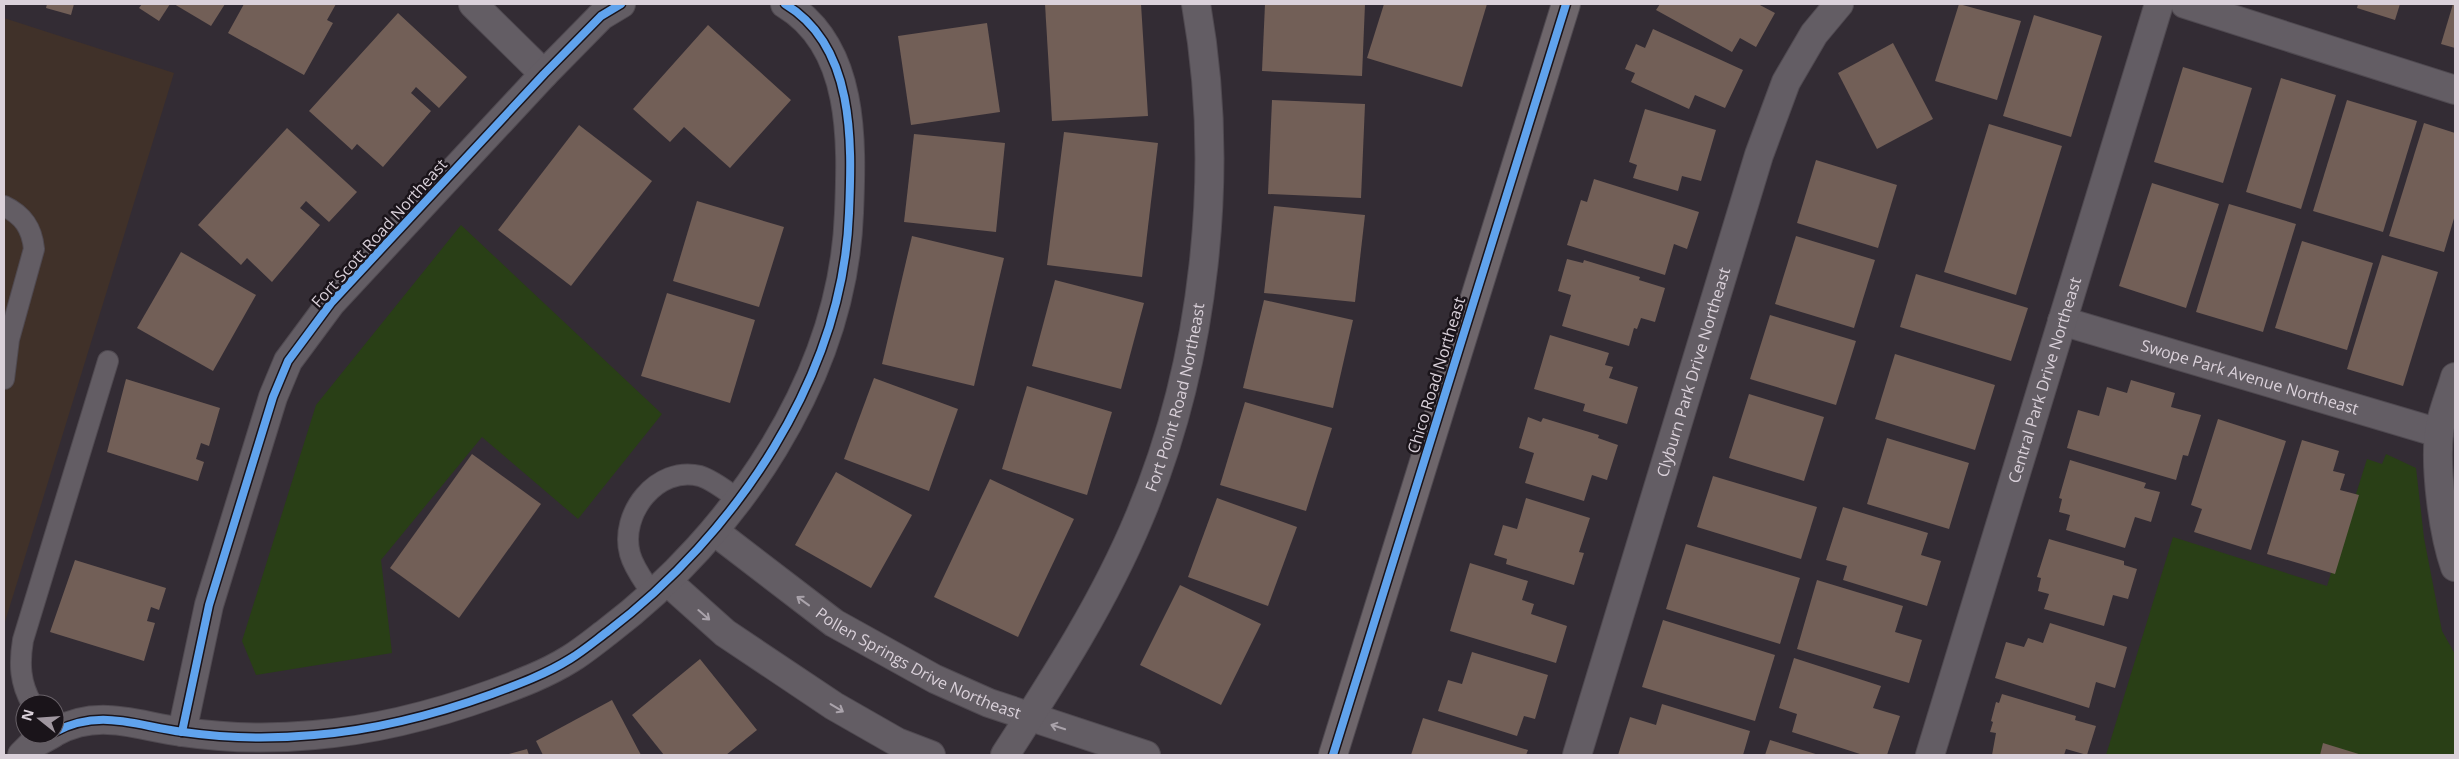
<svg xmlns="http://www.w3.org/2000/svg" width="2459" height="759" font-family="'Open Sans',sans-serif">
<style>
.commercial{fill:#403129}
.green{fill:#293f16}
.building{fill:#725f57}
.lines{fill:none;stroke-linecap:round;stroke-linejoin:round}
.lane-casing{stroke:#504a51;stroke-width:22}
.street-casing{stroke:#504a51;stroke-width:30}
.secondary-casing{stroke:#504a51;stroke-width:30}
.lane{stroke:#635d64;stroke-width:20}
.street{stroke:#635d64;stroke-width:28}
.secondary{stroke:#6e666b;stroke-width:28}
.cycleway-casing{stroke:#1a141a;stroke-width:11}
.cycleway{stroke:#60a3ed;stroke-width:8}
.oneway{stroke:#aaa3ab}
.labels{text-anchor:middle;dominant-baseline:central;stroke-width:5;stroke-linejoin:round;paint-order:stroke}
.street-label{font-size:16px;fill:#dad1da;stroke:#1a141a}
</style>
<rect width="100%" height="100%" fill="#332c34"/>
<path class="commercial" d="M4,18L174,73L4,625Z"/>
<g class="green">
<path d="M461,225L662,414L578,519L482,437L381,560L392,653L256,675L242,641L316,405Z"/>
<path d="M2386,454L2416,468L2424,538L2442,631L2455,654V755H2106L2173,537L2327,586L2367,459L2382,464Z"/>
</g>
<g class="building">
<path d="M47,4H74L71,15L46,8Z"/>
<path d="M142,4H170L159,21L139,8Z"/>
<path d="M174,4H225L211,26Z"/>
<path d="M244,4H336L327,20L333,23L304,75L228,33Z"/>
<path d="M1045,4H1141L1148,116L1052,121Z"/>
<path d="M1265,4H1365L1362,76L1262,71Z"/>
<path d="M1384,4H1487L1462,87L1367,58Z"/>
<path d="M1660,4H1758L1775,13L1756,47L1740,38L1732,52L1656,10Z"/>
<path d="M1959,4L2021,21L1997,100L1935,81Z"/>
<path d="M2358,4H2400L2395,20L2357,8Z"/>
<path d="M2453,4H2455V48L2441,44Z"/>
<path d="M398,13L467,77L439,108L416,87L411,93L431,111L383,167L357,144L352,150L309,111Z"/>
<path d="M2034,15L2102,36L2071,137L2003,116Z"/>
<path d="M987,23L1000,112L911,125L898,36Z"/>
<path d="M708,25L791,100L730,168L684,127L670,142L633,109Z"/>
<path d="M1653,29L1743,70L1725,108L1695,95L1689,109L1631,82L1635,73L1625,69L1636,44L1645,48Z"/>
<path d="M1893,43L1933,119L1877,149L1838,73Z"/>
<path d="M2183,67L2252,88L2223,183L2154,162Z"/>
<path d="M2281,78L2336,95L2301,209L2246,192Z"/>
<path d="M1272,100L1365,104L1361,198L1268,194Z"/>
<path d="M2347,100L2417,121L2383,232L2313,211Z"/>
<path d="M1645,109L1716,130L1701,181L1682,176L1678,191L1633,178L1637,165L1629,162Z"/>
<path d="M2424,123L2455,133V215L2444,252L2389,236Z"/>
<path d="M1989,124L2062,146L2016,295L1944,272Z"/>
<path d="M579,125L652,181L571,286L498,230Z"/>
<path d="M287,128L357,192L329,222L306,201L300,208L320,225L272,282L247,258L241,265L198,225Z"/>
<path d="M1064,132L1158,143L1142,277L1047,265Z"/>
<path d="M914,134L1005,143L996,232L904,222Z"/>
<path d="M1816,160L1897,185L1878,248L1797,223Z"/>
<path d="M1594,179L1699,212L1687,249L1674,244L1665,275L1567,245L1581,200L1587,202Z"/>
<path d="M2152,183L2219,204L2186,308L2119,286Z"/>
<path d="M697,201L784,227L759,307L673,281Z"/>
<path d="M2229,204L2296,224L2263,332L2196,312Z"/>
<path d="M1274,206L1365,215L1355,302L1264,293Z"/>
<path d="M912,236L1004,258L974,386L882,364Z"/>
<path d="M1796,236L1875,260L1854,328L1775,304Z"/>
<path d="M2302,241L2373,263L2347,350L2275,328Z"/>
<path d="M181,252L256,295L213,371L137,328Z"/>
<path d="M2382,255L2438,272L2403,386L2347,369Z"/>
<path d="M1567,259L1583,263L1584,260L1640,277L1639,280L1665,288L1655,322L1641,318L1637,329L1634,328L1629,346L1562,326L1571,295L1558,291Z"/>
<path d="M1916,274L2028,308L2011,361L1900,327Z"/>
<path d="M1055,280L1144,303L1121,389L1032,366Z"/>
<path d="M667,293L755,320L730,403L641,376Z"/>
<path d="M1264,300L1353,320L1333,408L1243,388Z"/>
<path d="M1770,315L1856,341L1836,405L1750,379Z"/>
<path d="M1550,335L1609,353L1605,365L1613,367L1609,378L1638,387L1627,424L1583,411L1585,404L1534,389Z"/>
<path d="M1895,354L1995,385L1975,450L1875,419Z"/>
<path d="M874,378L958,409L929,491L844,459Z"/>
<path d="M126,379L220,408L209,446L201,443L196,459L204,462L198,481L107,452Z"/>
<path d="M2131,380L2175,393L2171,407L2201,415L2188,456L2183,455L2176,480L2067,448L2078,410L2099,416L2107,387L2127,393Z"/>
<path d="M1027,386L1112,412L1087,495L1002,469Z"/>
<path d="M1749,394L1824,417L1804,481L1729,458Z"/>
<path d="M1245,402L1332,428L1306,511L1220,485Z"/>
<path d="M1528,417L1541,422L1543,418L1599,435L1598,438L1618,445L1607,480L1592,475L1584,501L1525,483L1534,453L1519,448Z"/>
<path d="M2218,419L2286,441L2251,550L2194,532L2202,509L2191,505Z"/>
<path d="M1887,438L1969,463L1949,529L1867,504Z"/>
<path d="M2302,440L2339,451L2333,471L2345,474L2340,490L2359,495L2335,574L2267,554Z"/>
<path d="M472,454L541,504L459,618L390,568Z"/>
<path d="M2070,460L2146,483L2144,488L2160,492L2151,522L2135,517L2125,548L2066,530L2070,515L2059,512L2062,499L2059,498Z"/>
<path d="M836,472L912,515L871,588L795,545Z"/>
<path d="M1713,476L1817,507L1801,559L1697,527Z"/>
<path d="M990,479L1074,519L1018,637L934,597Z"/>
<path d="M1217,498L1297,527L1268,606L1188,577Z"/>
<path d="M1526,498L1590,518L1579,552L1584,553L1574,585L1506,564L1507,559L1494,555L1503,525L1517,529Z"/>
<path d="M1843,507L1928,533L1921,555L1941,561L1927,606L1843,580L1847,566L1826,560Z"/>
<path d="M2049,539L2124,561V565L2137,569L2128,599L2113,595L2104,626L2044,609L2049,594L2038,591L2041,578L2037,577Z"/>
<path d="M1686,544L1800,578L1780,644L1666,609Z"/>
<path d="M75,560L166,588L159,610L151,607L147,621L155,623L144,661L50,632Z"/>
<path d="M1470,563L1528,581L1522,600L1534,604L1531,614L1567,626L1556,663L1450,631Z"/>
<path d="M1817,580L1903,606L1895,632L1922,640L1909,683L1797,649Z"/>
<path d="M1180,585L1261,624L1221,705L1140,665Z"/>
<path d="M1663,620L1775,655L1755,721L1642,687Z"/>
<path d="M2050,623L2127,647L2115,688L2096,682L2089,708L1995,678L2006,642L2024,647L2028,638L2043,643Z"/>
<path d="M1472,652L1548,675L1535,719L1524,716L1517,736L1438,711L1448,680L1462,684Z"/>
<path d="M1794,658L1881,686L1873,708L1900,716L1887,755H1863L1792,732L1797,714L1779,708Z"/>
<path d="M700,659L757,730L726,755H664L632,715Z"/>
<path d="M2002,694L2076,716L2075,720L2096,726L2087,755L2066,749L2064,755H1992L1996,733L1990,732L1993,722L1991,721L1996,702L1999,703Z"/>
<path d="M612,700L641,755H543L536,741Z"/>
<path d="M1662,704L1750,731L1743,755H1618L1630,717L1656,725Z"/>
<path d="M1423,718L1528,750L1526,755H1411Z"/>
<path d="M1770,740L1819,755H1765Z"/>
<path d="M2323,743L2362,755H2320Z"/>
<path d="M527,749L529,755H505Z"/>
</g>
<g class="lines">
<g class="lane-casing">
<g id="lane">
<path d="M4,206C23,215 32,228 34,249L9,339L4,379"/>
<path d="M653,595C645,582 634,569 630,554C619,514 657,465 700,476C713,480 728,492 739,500"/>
<path d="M32,704C20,683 19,664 23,640L108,361"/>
</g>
</g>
<g class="street-casing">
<g id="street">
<path d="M473,4L544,74"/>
<path d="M2185,4L2455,90"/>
<path id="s1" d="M2062,321L2439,433"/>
<path d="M2455,377C2450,395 2441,415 2439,433C2435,469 2443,533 2455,567"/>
<path id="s2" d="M714,531L834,623L935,679L989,703L1146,755"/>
<path d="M668,582L725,633L834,706L897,742L931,755"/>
<path d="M55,732C100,708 136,726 183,732C225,738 271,739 314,735C376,730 434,715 492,694C519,684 546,674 570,659C583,651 595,641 607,632C735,535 843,377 849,213C852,141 855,46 785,4"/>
<path d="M182,732L209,605L273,397L288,361L331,303L544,74L601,16L621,4"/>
<path d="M22,755L32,745L52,734"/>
<path id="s3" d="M1005,755C1054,679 1104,602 1139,518C1205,362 1226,171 1196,4"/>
<path id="s4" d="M1577,755L1759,155L1786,82L1814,34L1839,4"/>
<path id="s5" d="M1930,755L2159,4"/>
</g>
</g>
<g class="secondary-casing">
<path id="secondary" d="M1333,755L1566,4"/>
</g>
<use href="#lane" class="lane"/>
<use href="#street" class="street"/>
<use href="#secondary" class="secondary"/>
<g class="cycleway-casing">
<g id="cycleway">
<path d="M55,732C100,708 136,726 183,732C225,738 271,739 314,735C376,730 434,715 492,694C519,684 546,674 570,659C583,651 595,641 607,632C735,535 843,377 849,213C852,141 855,46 785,4"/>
<path d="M182,732L209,605L273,397L288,361L331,303L544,74L601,16L621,4"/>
<path d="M1333,755L1566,4"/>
</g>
</g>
<use href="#cycleway" class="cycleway"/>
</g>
<defs><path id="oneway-shaft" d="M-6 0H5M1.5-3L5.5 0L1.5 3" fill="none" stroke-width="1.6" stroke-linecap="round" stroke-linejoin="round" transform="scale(1.25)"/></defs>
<g class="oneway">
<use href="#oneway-shaft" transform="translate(803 601) rotate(-144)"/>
<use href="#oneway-shaft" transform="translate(704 615) rotate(41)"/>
<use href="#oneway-shaft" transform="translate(837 708) rotate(31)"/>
<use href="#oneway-shaft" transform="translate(1058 727) rotate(-162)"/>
</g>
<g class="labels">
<g class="street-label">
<text transform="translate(379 233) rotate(-48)">Fort Scott Road Northeast</text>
<text stroke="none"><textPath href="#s4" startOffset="400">Clyburn Park Drive Northeast</textPath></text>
<text transform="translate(1436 375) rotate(-73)">Chico Road Northeast</text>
<text stroke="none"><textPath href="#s1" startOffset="196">Swope Park Avenue Northeast</textPath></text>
<text stroke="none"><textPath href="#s5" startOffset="392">Central Park Drive Northeast</textPath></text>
<text stroke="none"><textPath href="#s3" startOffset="399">Fort Point Road Northeast</textPath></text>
<text stroke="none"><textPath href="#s2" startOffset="245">Pollen Springs Drive Northeast</textPath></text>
</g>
</g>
<rect width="2459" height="759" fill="none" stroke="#dad1da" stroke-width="10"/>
<g transform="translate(40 719) rotate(287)"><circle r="24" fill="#1a141a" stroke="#676067"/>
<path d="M0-4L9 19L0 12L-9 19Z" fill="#a097a0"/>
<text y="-8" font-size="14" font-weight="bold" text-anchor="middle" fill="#dad1da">N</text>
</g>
</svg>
